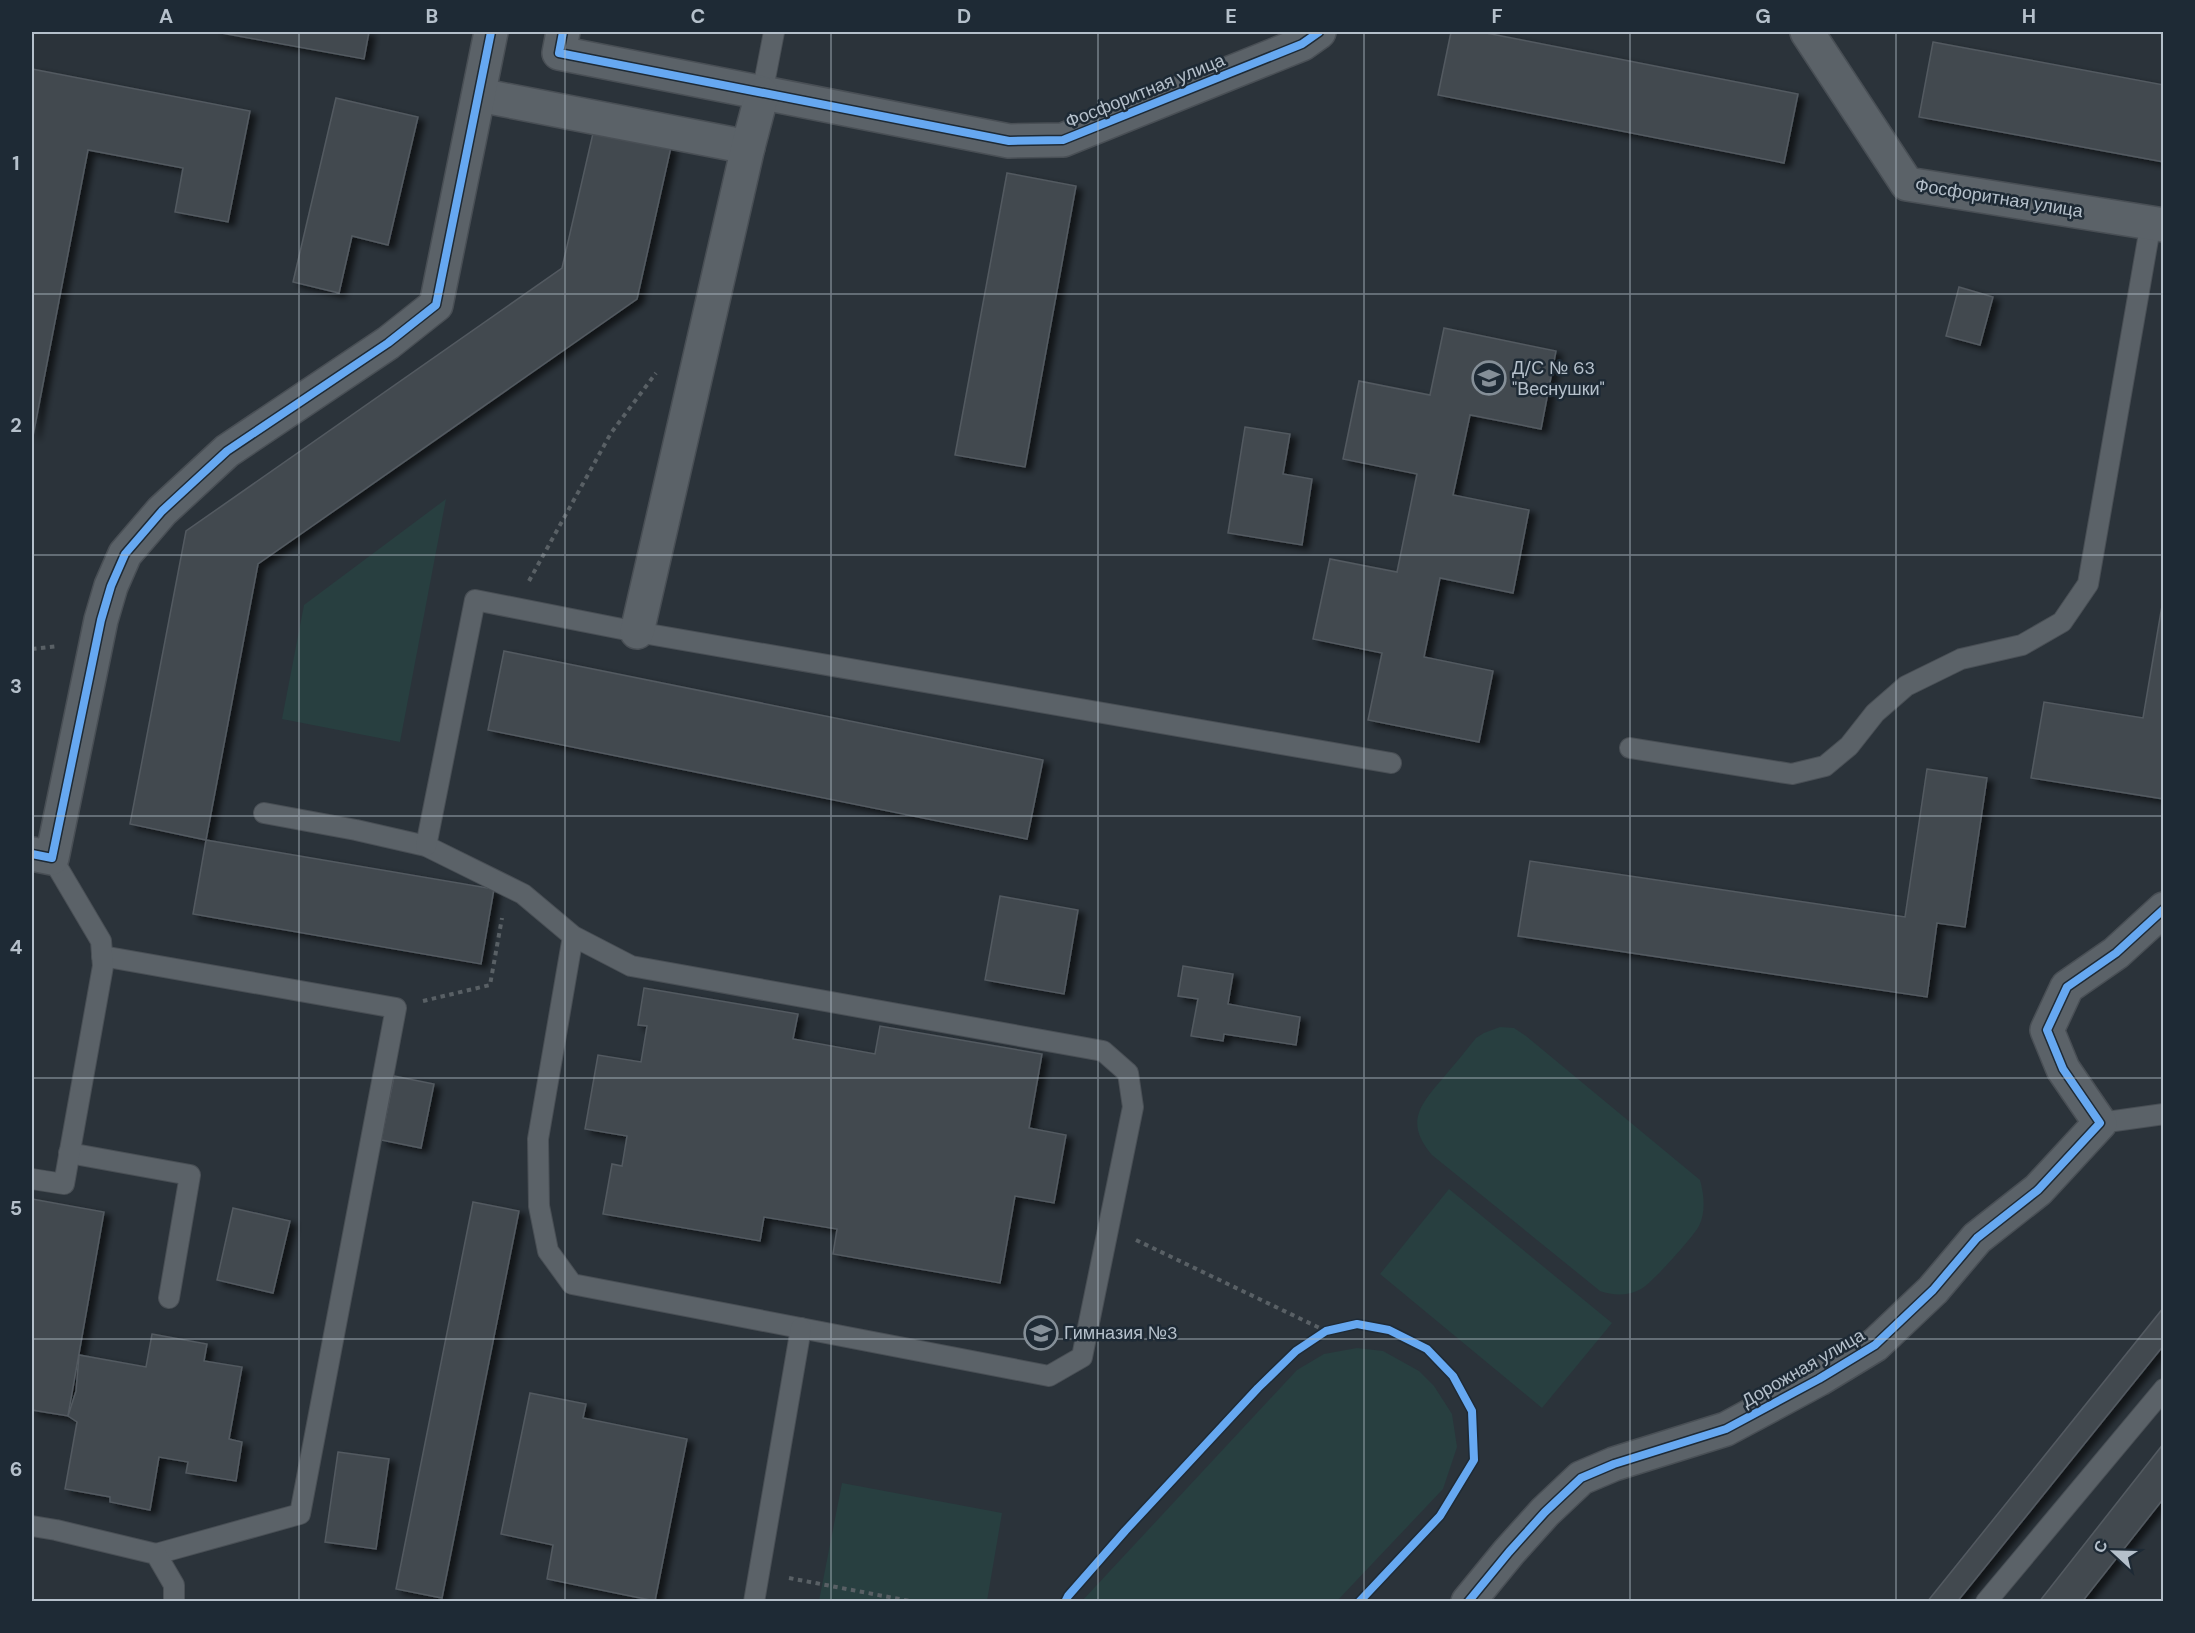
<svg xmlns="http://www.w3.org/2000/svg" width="2195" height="1633" font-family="'DM Sans',sans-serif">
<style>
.green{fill:#283f40}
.building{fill:#434a50;stroke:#535a61;stroke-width:1.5;filter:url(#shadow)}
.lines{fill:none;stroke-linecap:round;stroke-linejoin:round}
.lane-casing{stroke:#494f55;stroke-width:22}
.street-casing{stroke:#494f55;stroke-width:36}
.path{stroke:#596065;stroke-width:4;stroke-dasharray:4.5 4.5;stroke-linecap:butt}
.lane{stroke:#5b6268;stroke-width:20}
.street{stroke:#5b6268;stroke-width:33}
.cycleway-casing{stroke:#1e2a35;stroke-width:11}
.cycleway{stroke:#66a8f1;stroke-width:8}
.grid{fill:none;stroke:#b5c0cb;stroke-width:1.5;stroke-opacity:0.55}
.labels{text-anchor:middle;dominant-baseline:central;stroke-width:5;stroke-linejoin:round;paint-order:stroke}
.street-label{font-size:18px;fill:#b5c0cb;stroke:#1e2a35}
.poi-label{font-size:18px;fill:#b5c0cb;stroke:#1e2a35;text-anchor:start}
.neatline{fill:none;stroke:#b5c0cb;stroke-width:2}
.grid-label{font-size:20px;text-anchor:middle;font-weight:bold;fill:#b5c0cb}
</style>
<defs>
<filter id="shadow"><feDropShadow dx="6" dy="4" stdDeviation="3" flood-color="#0009"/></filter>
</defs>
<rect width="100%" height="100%" fill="#2b333a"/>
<g class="green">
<path d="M446,499L400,742L282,719L304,605Z"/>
<path d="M1500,1027L1514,1028L1526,1036L1700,1180C1704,1194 1706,1212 1699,1226C1693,1237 1652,1283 1641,1289C1628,1296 1614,1296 1600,1291L1432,1155C1405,1123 1419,1106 1443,1078C1454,1065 1465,1052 1476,1038L1484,1033Z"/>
<path d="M1449,1189L1612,1323L1542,1408L1380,1274Z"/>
<path d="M1357,1348L1383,1351L1419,1371L1434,1386L1452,1414L1457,1447L1443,1489L1337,1601H1082L1297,1370L1324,1354Z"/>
<path d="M842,1483L1002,1513L987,1601H819Z"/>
</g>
<g class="building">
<path d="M216,32H369L364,59Z"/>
<path d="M1451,32H1481L1798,94L1784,163L1438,95Z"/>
<path d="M1933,42L2164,85V162L1919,117Z"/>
<path d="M32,69L250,111L228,222L175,212L183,168L88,150L33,436Z"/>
<path d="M336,98L418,117L388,245L352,236L339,293L293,282Z"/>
<path d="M594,129L671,147L637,299L258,564L206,840L130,824L186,531L562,268Z"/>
<path d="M1007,173L1076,186L1025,467L955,455Z"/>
<path d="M1959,287L1993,297L1980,345L1946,336Z"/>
<path d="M1444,328L1556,351L1541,429L1470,415L1453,495L1529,510L1513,593L1440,578L1424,657L1493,671L1479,742L1368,720L1382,653L1313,639L1330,559L1397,572L1417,474L1343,459L1359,381L1430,395Z"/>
<path d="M1245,427L1290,434L1283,474L1312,479L1302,545L1228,533Z"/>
<path d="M2164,594V799L2031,778L2044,702L2143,718Z"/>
<path d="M504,651L1043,760L1027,839L488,730Z"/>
<path d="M1927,769L1987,778L1965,927L1937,923L1927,997L1518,936L1530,861L1905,917Z"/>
<path d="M206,840L494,889L481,964L193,914Z"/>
<path d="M1000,896L1078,910L1064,994L985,980Z"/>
<path d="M1183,966L1233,974L1228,1004L1300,1017L1296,1045L1224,1034L1223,1041L1191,1036L1198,999L1178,996Z"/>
<path d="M644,988L798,1014L793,1039L875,1054L880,1026L1042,1054L1029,1128L1066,1135L1054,1203L1015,1196L1000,1283L833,1254L837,1229L764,1217L760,1241L603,1214L612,1164L622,1166L627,1136L585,1129L598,1055L641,1062L647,1026L638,1025Z"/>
<path d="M394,1076L434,1084L421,1148L381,1140Z"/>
<path d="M32,1199L104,1212L68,1416L32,1410Z"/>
<path d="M473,1202L519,1211L442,1598L396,1589Z"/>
<path d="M233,1208L290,1221L273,1293L217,1280Z"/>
<path d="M2164,1307V1345L1957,1602H1927Z"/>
<path d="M152,1334L207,1344L204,1361L242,1367L229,1439L242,1442L236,1481L186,1473L188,1462L159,1457L150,1510L110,1502V1497L65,1489L77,1422L68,1416L76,1391L79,1355L146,1367Z"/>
<path d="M530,1393L586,1404L583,1418L687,1439L655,1601L547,1579L553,1545L501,1534Z"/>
<path d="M2164,1443V1498L2082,1602H2039Z"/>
<path d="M338,1452L389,1459L376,1549L325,1542Z"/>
</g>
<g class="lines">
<g class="lane-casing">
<g id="lane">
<path d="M762,94L774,32"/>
<path d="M1630,748L1792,774L1825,766L1849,746L1875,713L1906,686L1961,659L2022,645L2062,622L2088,584L2151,222"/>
<path d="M264,813L356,830L426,846L523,894L573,936L631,966L1103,1051L1128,1073L1133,1107L1082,1357L1049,1376L572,1284L548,1251L539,1206L538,1139L573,936"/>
<path d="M426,846L475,600L637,632L1391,763"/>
<path d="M102,956L396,1008L300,1514L156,1554"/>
<path d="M2100,1123L2164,1114"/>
<path d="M69,1153L190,1175L169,1298"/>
<path d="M32,1179L64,1184L103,966L101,941L52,858"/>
<path d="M32,1526L56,1530L156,1554L174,1585V1602"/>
<path d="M754,1602L801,1328"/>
<path d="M1986,1602L2164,1389"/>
</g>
</g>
<g class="street-casing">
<g id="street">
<path d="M563,32L559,53L1009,141L1063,140L1302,44L1319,32"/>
<path d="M1807,32L1907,184L2164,225"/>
<path d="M479,95L748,147"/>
<path d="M637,632L748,147L762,94"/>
<path d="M32,854L52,858L101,620L111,586L125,554L162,511L227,451L388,343L436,305L491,32"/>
<path d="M1468,1602L1509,1552L1545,1512L1581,1478L1614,1464L1726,1429L1819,1379L1875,1345L1933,1290L1977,1238L2038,1190L2100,1123L2063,1069L2047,1030L2067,987L2116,953L2164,909"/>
</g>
</g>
<g class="path">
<path d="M529,581L611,433L656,373"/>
<path d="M32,649L58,646"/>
<path d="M423,1001L490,985L502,918"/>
<path d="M1136,1240L1326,1331"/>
<path d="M789,1578L915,1602"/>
</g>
<use href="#lane" class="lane"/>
<use href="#street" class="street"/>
<g class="cycleway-casing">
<g id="cycleway">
<path d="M563,32L559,53L1009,141L1063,140L1302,44L1319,32"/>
<path d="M32,854L52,858L101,620L111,586L125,554L162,511L227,451L388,343L436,305L491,32"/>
<path d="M1065,1602L1068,1596L1125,1531L1258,1388L1296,1351L1326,1331L1357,1324L1389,1330L1427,1349L1453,1376L1472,1411L1474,1460L1440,1516L1359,1602"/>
<path d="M1468,1602L1509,1552L1545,1512L1581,1478L1614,1464L1726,1429L1819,1379L1875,1345L1933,1290L1977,1238L2038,1190L2100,1123L2063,1069L2047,1030L2067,987L2116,953L2164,909"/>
</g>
</g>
<use href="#cycleway" class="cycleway"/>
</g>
<path class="grid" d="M299,32V1602M565,32V1602M831,32V1602M1098,32V1602M1364,32V1602M1630,32V1602M1896,32V1602M32,294H2164M32,555H2164M32,816H2164M32,1078H2164M32,1339H2164"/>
<defs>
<g id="school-ring" transform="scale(1.725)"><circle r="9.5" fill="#1e2a35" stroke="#858f98" stroke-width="1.5"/><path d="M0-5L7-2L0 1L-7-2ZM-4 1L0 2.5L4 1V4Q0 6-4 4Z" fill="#858f98"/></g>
</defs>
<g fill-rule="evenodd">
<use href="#school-ring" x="1489" y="378"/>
<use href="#school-ring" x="1041" y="1333"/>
</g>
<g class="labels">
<g class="street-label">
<text transform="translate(1145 91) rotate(-22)">Фосфоритная улица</text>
<text transform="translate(1999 198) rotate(9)">Фосфоритная улица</text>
<text transform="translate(1803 1368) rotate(-30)">Дорожная улица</text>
</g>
<g class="poi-label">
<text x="1512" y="368">Д/С № 63<tspan x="1512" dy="21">"Веснушки"</tspan></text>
<text x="1064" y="1333">Гимназия №3</text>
</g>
</g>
<rect width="2195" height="1633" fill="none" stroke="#1e2a35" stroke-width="66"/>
<g transform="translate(2114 1552) rotate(292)" stroke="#1e2a35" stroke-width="4.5" paint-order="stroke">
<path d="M0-4.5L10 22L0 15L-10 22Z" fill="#b5c0cb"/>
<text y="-9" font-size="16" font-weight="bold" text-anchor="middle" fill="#b5c0cb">С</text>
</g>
<rect x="33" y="33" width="2129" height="1567" class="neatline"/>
<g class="grid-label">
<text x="166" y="23">A</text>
<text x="432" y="23">B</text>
<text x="698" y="23">C</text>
<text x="964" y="23">D</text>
<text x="1231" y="23">E</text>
<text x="1497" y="23">F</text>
<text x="1763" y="23">G</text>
<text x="2029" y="23">H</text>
<text x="16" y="170">1</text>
<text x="16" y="432">2</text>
<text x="16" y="693">3</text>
<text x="16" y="954">4</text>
<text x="16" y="1215">5</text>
<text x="16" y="1476">6</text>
</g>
</svg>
